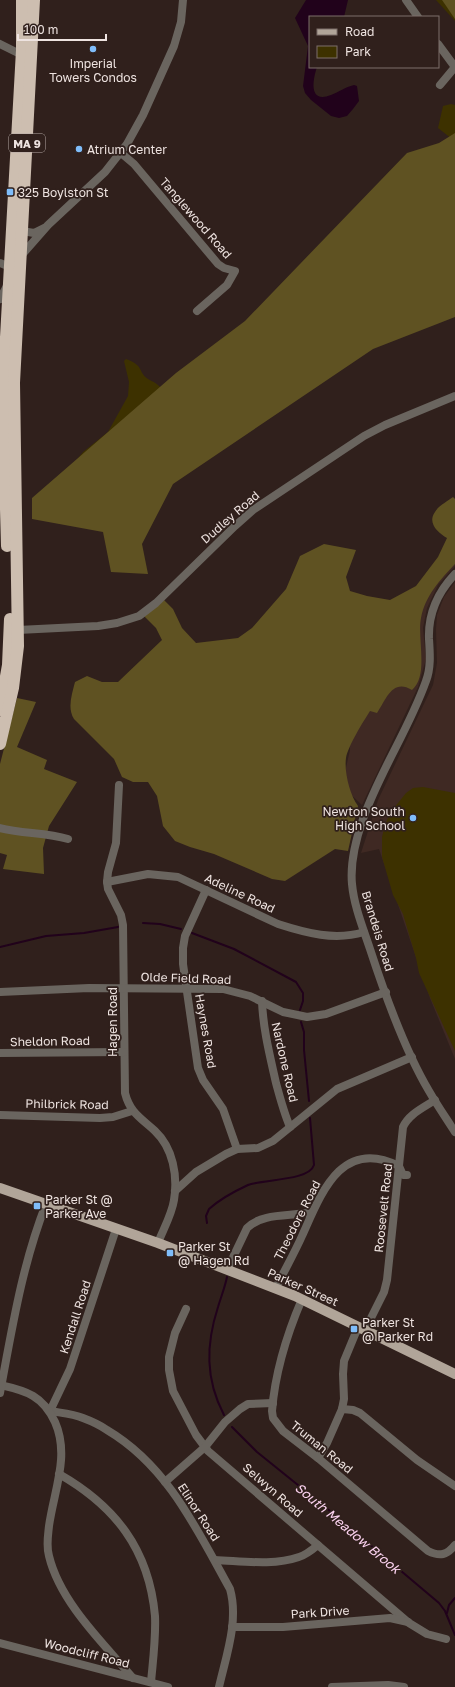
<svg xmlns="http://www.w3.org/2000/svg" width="455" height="1687" font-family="'Golos Text',sans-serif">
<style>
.built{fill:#3f2923}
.green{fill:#3d3100}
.forest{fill:#5f5222}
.water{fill:#21021b}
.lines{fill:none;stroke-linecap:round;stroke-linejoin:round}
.stream{stroke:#21021b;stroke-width:2}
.minor{stroke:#6a655f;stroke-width:8}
.major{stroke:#b1a599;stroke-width:10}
.highway{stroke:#cdbeb0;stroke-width:12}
.poi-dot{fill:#7fbdfa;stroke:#30201c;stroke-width:1.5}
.labels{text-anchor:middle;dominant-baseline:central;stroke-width:3.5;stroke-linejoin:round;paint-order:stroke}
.shield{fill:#30201c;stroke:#b5a8a5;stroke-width:1}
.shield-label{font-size:11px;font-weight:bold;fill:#eee3e0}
.poi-label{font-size:12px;fill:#eee3e0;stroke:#30201c;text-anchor:start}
.street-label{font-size:12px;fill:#eee3e0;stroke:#30201c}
.water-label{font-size:13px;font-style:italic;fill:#fcd3f0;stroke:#30201c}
</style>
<rect width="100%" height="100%" fill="#30201c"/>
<g class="built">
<path d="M455,548V566L438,585L427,608L423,628L426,659L418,687L362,805L346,790L345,772L350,750L349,737Z"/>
<path d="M455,582V1059L430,998L379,849L361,853L378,800L433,685L437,663L436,629L437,615L444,597Z"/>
</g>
<g class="green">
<path d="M436,0H455V21Z"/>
<path d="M451,104L455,105V149L452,139L438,128L443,106Z"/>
<path d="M126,359C145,366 137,371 148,379C153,382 157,383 161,388L75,462L83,452L108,432L128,396L129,382L124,361Z"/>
<path d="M423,787L455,793V1051L419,973L416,958L403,914L393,895L382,857V837L385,825L390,813L406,793L413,788Z"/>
</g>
<g class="forest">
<path d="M442,0H455V19Z"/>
<path d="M455,133V317L373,349L173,484L142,544L148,574L111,572L103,532L32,519V498L176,373L245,321L407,153L439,143Z"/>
<path d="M453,497L455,499V564C440,580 425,596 421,618C417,638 429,676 412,690C392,678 386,700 377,713L370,711C363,722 348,746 346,758C344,772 350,795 358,806L348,851L335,849L285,881L272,879L214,854L190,847L175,841L163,826L157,796L148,782H133L122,777L114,759L74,719C67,708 72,694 75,682L87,676L102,682H118L162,640L156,628L144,616L164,600L173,609L182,628L196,643L238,638L252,628L286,589L300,556L324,544L356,550L346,577L350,591L367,596L390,600L416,586L438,557L447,538C438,533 427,523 435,512C438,506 448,501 453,497Z"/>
<path d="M17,698L36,702L17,747L47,760L44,769L77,782L49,826L43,848L44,874L3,869L7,855L0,853V764Z"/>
</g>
<path class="water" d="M306,0H348L344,17H310V67H317C313,79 308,104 331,95C339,92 345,87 354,85L357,86L359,101L353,109L347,116L339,118L331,116L311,100L305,93L303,86L308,46L295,18Z"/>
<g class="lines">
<g class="stream">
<path d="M143,923L160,924L181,929"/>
<path d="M192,933L234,949L296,982L303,993V1001L300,1010"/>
<path d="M0,947L46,936L84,933L118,927"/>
<path d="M301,1022L304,1032V1050L309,1101"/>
<path d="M207,1223L206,1216L209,1209C219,1200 235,1191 248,1185C263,1179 309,1181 314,1165L310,1118"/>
<path d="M224,1415C205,1379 206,1344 218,1307C221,1297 225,1287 227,1277"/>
<path d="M232,1427L257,1452L324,1506L439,1603L445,1611L455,1635"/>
<path d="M447,1613L449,1605L455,1598"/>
</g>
<g class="minor">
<path d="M406,0L418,17"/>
<path d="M0,44L22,55"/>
<path d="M438,44L455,67L440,85"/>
<path d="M121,153L134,164L218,264L224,268L235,271L227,285L197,311"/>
<path d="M22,231L34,233L44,228"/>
<path d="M20,257L48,225L105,172L127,144L143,115L174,46L181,22L183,0"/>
<path d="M0,263L10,267"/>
<path d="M0,299L7,286"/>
<path d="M455,574C437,593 428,614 429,639C430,654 431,668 426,681C409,729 380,771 363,819C356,839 350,863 352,884C354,906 363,928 370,949C385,995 404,1049 429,1091C437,1105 446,1118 455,1132"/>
<path d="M18,630L98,626L117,623L139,616L156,603L235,526L253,510L364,436L385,425L455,396"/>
<path d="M119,785L116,843L108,872L107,882L108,889L121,915L123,925L125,1093C130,1113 141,1118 155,1131C173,1148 178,1176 174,1200C172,1214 163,1230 158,1243"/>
<path d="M0,828C23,834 46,832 68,839"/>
<path d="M107,882L148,874L178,877L278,924C306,933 335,941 364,932"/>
<path d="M206,890L185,936L183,948V964L198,1068L203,1080L223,1109L237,1149"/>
<path d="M0,992L89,988L223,989L250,996L283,1012L307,1017L326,1014L386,992"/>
<path d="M262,1001C263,1029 270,1056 276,1083C280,1098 284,1113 290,1127"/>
<path d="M0,1053L124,1052"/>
<path d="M0,1115L100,1118L113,1117L132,1111"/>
<path d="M175,1191L196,1172L226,1154L237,1149L258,1148L273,1141L337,1089L412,1057"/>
<path d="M116,1229L70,1369L50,1411C61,1413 73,1414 83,1418C91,1421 100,1425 107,1430C168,1466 197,1530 230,1589C239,1621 226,1656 219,1687"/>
<path d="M227,1270L247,1228C263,1212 291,1217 312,1212"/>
<path d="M276,1288C284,1271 294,1254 302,1236C321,1194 341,1137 399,1166L403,1175H407"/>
<path d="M302,1299C287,1334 275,1373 272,1411L273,1418L283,1431L318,1458L428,1551C440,1557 447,1555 455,1545"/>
<path d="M186,1309L175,1333L169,1357V1370L173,1391L196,1435L208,1451L409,1623L427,1634L446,1639"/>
<path d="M0,1385C27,1391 43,1396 55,1422C70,1456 54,1490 49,1526C48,1536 46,1546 49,1556C60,1602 103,1643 133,1678"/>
<path d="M0,1393C12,1329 22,1265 46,1204"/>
<path d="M342,1409L353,1410L360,1413L417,1460L455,1486"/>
<path d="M318,1458L327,1443L342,1409L344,1399L343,1374L344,1361L356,1332L368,1324L384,1292L387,1280L403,1127C409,1114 423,1108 435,1100"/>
<path d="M59,1474C115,1506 149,1549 155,1616C156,1638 153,1660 151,1682"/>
<path d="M165,1482L205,1447L225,1422L240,1409L248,1404L273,1403"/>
<path d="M215,1560C242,1561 273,1566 299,1557C306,1555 312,1550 318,1545"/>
<path d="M232,1627H283L390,1618L408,1622"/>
<path d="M0,1643L168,1687"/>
<path d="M332,1687L388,1685L404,1687"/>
</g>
<path class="major" d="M0,1188L158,1243L295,1296L455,1374"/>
<g class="highway">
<path d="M7,546L4,436V373L22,50V0"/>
<path d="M0,710L8,665L10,619"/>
<path d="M0,744L13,688L18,646L14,383L34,0"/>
</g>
</g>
<g class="poi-dot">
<circle cx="93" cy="49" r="4"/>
<circle cx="79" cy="149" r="4"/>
<rect x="6" y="188" width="8" height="8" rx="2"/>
<circle cx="413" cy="818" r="4"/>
<rect x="33" y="1202" width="8" height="8" rx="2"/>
<rect x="166" y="1249" width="8" height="8" rx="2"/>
<rect x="350" y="1325" width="8" height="8" rx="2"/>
</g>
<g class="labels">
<rect class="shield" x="9" y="134" width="36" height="18" rx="3"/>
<g class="shield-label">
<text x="27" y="143">MA 9</text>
</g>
<g class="poi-label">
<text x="93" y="63" text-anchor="middle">Imperial<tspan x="93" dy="14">Towers Condos</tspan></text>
<text x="87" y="149">Atrium Center</text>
<text x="18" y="192">325 Boylston St</text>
<text x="405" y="811" text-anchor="end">Newton South<tspan x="405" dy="14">High School</tspan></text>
<text x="45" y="1199">Parker St @<tspan x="45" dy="14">Parker Ave</tspan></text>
<text x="178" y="1246">Parker St<tspan x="178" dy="14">@ Hagen Rd</tspan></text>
<text x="362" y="1322">Parker St<tspan x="362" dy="14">@ Parker Rd</tspan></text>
</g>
<g class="street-label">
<text transform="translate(196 218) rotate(49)">Tanglewood Road</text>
<text transform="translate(230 517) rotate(-41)">Dudley Road</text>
<text transform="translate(240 893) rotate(25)">Adeline Road</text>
<text transform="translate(378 931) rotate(73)">Brandeis Road</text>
<text transform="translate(186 978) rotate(2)">Olde Field Road</text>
<text transform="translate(112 1022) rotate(-90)">Hagen Road</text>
<text transform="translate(206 1031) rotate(80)">Haynes Road</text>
<text transform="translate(50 1041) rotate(-1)">Sheldon Road</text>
<text transform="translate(285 1062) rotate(77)">Nardone Road</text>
<text transform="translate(67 1104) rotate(1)">Philbrick Road</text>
<text transform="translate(383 1208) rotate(-84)">Roosevelt Road</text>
<text transform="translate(297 1220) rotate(-63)">Theodore Road</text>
<text transform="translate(303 1287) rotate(24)">Parker Street</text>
<text transform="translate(75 1317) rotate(-72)">Kendall Road</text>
<text transform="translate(322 1447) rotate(39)">Truman Road</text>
<text transform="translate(273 1490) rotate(41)">Selwyn Road</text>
<text transform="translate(199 1512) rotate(57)">Elinor Road</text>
<text transform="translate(320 1612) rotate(-4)">Park Drive</text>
<text transform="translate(87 1653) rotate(14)">Woodcliff Road</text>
</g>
<g class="water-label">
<text transform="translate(348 1528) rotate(40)">South Meadow Brook</text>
</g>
</g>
<rect x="309" y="16" width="130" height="52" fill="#30201c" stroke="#7c6e6a"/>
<rect x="317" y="29" width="20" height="6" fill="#b1a599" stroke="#7c6e6a"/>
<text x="345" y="36" font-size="12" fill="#eee3e0">Road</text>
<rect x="317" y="46" width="20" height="12" fill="#3d3100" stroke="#7c6e6a"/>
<text x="345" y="56" font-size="12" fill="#eee3e0">Park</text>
<path d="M18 34v6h88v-6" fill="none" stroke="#eee3e0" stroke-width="2"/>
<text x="24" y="34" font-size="12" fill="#eee3e0" stroke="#30201c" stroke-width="3" paint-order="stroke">100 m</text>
</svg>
